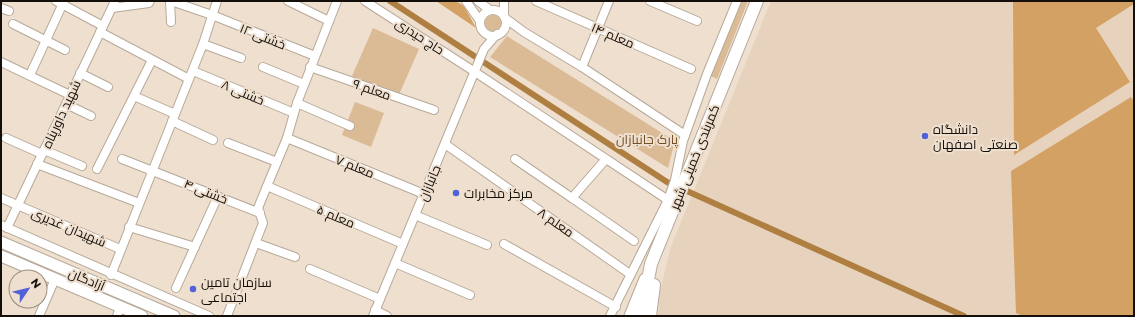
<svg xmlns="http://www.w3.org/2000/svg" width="1135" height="317" font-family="Montserrat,Cairo,sans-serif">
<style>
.built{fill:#e7d3bd}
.green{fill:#dbbb95}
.forest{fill:#d3a164}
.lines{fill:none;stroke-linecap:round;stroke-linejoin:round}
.canal{stroke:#af7f42;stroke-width:6}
.minor-casing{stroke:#b7a999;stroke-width:10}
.major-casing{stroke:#b7a999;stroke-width:13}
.highway-casing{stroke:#b7a999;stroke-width:14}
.minor{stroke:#fff;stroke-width:8}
.major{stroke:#fff;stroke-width:11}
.highway{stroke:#fff;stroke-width:12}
.poi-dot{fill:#5162d8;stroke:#eedfce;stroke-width:1.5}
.labels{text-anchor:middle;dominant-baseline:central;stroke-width:4;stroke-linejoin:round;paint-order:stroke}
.street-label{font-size:13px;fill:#140f0a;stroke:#eedfce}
.poi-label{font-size:13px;fill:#140f0a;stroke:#eedfce;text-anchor:start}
.park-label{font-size:13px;fill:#735023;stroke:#eedfce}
</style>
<rect width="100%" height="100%" fill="#eedfce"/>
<path class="built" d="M771,1H1134V316H658L660,292L670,249Z"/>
<g class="green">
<path d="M740,1H748L717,79L707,74Z"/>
<circle cx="493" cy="23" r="8"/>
<path d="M373,28L419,49L398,97L352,76Z"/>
<path d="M507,36L675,141L668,168L490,57Z"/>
<path d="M355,102L384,113L371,147L342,135Z"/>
</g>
<g class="forest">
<path d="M436,1C466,1 461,1 476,28Z"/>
<path d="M1013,1H1134V4L1096,28L1130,82L1014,155Z"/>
<path d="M1131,97L1134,101V316H1023L1016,313L1011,171Z"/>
</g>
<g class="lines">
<path class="canal" d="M390,1L667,182L964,316"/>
<g class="minor-casing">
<g id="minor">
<path d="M56,1L103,26"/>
<path d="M170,1L171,22"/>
<path d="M171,1L212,15L315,56"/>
<path d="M288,1L329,21"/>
<path d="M365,1L475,72L668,200"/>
<path d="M466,1L480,21"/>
<path d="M478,1L490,10"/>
<path d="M536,1L691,69"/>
<path d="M650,1L697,21"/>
<path d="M1,8L9,11"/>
<path d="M112,8L149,3L150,1"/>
<circle cx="493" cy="23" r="13"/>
<path d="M504,16V1"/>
<path d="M505,18L524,32L582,67L685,135"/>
<path d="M13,24L65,50"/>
<path d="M100,32L189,79"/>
<path d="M203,44L241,58"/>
<path d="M1,62L70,95"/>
<path d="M263,67L304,84"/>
<path d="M310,67L434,110"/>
<path d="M582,67L609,1"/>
<path d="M193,71L294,113"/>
<path d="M80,73L108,87"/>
<path d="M30,75L64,1"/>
<path d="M134,96L175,114"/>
<path d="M297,103L337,1"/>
<path d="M66,104L91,116"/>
<path d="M172,121L213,140"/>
<path d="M6,138L42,154"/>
<path d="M287,138L424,194"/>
<path d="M228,143L277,162"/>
<path d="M445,144L627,272"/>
<path d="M44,150L82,166"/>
<path d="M122,159L260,213"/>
<path d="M515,159L572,198L606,159"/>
<path d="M37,164L139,203"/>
<path d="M97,169L152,60"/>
<path d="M267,186L287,138L297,103L350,126"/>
<path d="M1,198L120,249"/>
<path d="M572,198L634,241"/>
<path d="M415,215L487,245"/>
<path d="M1,225L209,316"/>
<path d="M129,227L195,247"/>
<path d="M7,228L115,1"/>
<path d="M256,243L295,257"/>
<path d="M504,244L616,307"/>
<path d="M395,263L470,295"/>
<path d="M310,269L380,299"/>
<path d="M111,275L203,44L217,1"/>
<path d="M176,288L218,196"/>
<path d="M375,310L387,316"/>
<path d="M39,316L55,279"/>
<path d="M117,316L120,307"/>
<path d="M227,316L263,223L258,208L267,186L403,244"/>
<path d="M373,316L484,49L497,34"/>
<path d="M610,316L668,200L675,180L683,141L707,74L737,1"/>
</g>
</g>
<g class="major-casing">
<g id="major">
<path d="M1,242L174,316"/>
<path d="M1,256L142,316"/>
<path d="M630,316L645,279"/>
</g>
</g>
<g class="highway-casing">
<g id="highway">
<path d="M641,316L651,264L757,1"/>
<path d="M650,316L654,285"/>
</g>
</g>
<use href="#minor" class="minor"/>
<use href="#major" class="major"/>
<use href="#highway" class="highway"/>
</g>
<g class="poi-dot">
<circle cx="925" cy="136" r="4"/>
<circle cx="456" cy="193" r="4"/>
<circle cx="193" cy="289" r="4"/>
</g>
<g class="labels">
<g class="street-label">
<text transform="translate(613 35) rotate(23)">معلم ۱۴</text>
<text transform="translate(263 36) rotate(22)">خشتی ۱۲</text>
<text transform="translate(420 36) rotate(33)">حاج حیدری</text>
<text transform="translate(372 89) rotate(19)">معلم ۹</text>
<text transform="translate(243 92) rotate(23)">خشتی ۸</text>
<text transform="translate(61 114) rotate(-65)">شهید داورپناه</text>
<text transform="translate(694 157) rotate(-68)">کمربندی خمینی شهر</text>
<text transform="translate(355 166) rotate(22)">معلم ۷</text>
<text transform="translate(429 183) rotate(-67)">جانبازان</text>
<text transform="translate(206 191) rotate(22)">خشتی ۴</text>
<text transform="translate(336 216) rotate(23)">معلم ۵</text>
<text transform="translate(556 222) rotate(35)">معلم ۸</text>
<text transform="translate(69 227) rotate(23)">شهیدان غدیری</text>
<text transform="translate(87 279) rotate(23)">آزادگان</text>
</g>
<g class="poi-label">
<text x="933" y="129">دانشگاه<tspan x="933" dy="15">صنعتی اصفهان</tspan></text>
<text x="464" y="193">مرکز مخابرات</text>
<text x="201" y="282">سازمان تامین<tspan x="201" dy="15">اجتماعی</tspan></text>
</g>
<g class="park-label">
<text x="647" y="139">پارک جانبازان</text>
</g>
</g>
<rect width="1135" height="317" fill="none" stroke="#140f0a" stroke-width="4"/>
<g transform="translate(28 289) rotate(55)"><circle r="19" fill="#eedfce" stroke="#978c80"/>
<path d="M0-3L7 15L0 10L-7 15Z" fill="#5162d8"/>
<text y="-6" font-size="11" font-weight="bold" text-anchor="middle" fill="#140f0a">N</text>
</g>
</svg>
